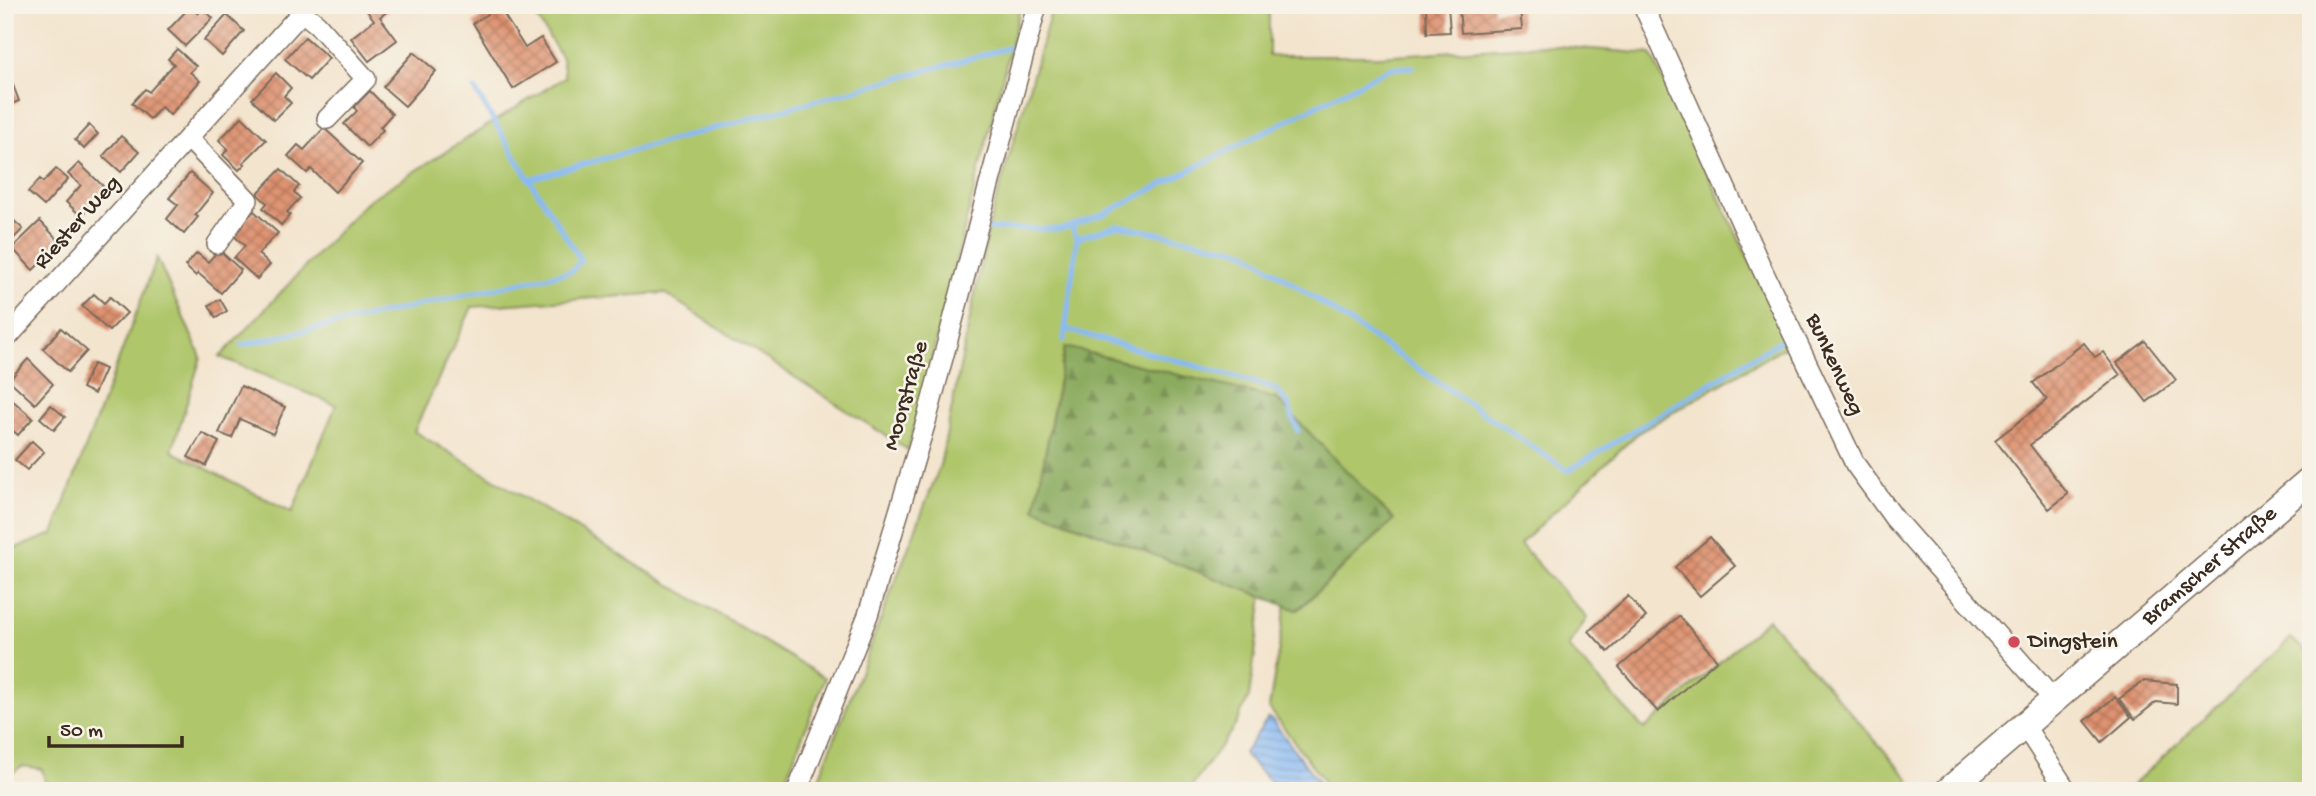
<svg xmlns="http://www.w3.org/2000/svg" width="2316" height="796" font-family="'Gochi Hand',sans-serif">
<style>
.grass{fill:#afc66a;stroke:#757844;stroke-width:2}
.forest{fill:url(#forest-firs);stroke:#636a3e;stroke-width:2}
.water{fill:url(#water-rules);stroke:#62728a;stroke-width:2}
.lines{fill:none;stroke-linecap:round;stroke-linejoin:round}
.stream{stroke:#88baf5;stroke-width:5}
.building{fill:url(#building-cross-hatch)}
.street-casing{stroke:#7b6b5b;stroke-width:22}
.secondary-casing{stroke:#7b6b5b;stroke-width:29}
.street{stroke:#fff;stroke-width:19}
.secondary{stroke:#fff;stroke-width:26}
.poi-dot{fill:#d1495b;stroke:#f7f3e8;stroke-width:2.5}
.labels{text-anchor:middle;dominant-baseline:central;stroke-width:5;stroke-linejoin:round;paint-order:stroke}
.street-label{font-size:23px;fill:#3b2a1e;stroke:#f7f3e8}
.poi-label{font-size:23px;fill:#3b2a1e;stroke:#f7f3e8;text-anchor:start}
</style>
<defs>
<pattern id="forest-firs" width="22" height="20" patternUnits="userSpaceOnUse" patternTransform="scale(1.75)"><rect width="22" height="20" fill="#8bab5e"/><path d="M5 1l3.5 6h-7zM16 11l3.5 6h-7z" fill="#738b4d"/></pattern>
<pattern id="water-rules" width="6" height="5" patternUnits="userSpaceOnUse" patternTransform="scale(1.75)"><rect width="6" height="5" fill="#88baf5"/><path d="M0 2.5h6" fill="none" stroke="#7097c6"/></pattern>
<pattern id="building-cross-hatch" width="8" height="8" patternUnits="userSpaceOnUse" patternTransform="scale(1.75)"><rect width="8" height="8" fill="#de926f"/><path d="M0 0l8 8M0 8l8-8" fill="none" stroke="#b5775b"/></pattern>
</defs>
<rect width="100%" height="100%" fill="#f7f3e8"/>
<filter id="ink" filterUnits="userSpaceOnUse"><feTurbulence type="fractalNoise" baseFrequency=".0143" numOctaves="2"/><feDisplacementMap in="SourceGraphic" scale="14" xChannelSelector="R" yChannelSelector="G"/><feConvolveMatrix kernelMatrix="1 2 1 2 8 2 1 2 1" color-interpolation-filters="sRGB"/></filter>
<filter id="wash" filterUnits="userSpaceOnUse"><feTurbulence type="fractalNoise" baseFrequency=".00686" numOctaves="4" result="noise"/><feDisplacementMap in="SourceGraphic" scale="28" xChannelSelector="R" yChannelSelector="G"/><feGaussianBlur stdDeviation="1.57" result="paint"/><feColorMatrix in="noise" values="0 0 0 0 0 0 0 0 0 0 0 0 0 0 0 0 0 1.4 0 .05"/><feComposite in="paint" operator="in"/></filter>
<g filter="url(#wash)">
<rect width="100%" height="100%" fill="#f3e4cd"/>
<g class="grass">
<path d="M529,5H1021L908,450L664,293L472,307L414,431L825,678L781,791H47L42,769L22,766L5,778V552L53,534L157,258L201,357L172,451L292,512L336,405L220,357L367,201L565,77L562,58Z"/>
<path d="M1053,5H1269V56H1380L1543,45L1651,54L1789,344L1638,433L1520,544L1587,618L1568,647L1644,729L1768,619L1910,780L1898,791H1651L1647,786L1641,791H1331L1269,708L1286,605L1298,610L1394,520L1065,347L1035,509L1263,596L1249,697L1235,726L1188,791H814L940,466L988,229Z"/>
<path d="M2291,638L2311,656V791H2126Z"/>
</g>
<path class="forest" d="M1065,347L1277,399L1394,520L1297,610L1035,509Z"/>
<path class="water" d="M1268,718L1272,720L1325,791H1280L1246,757L1244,753Z"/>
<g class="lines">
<g class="stream">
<path d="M529,179L1019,45"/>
<path d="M1071,226L1077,238L1118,225L1245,251L1568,471L1780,341"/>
<path d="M986,229H1061L1102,215L1390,68L1413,67"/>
<path d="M1065,329L1274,388L1287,402L1298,431"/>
<path d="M1064,340L1077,238"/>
<path d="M242,345L572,271L581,260L529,179L475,90"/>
<path d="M810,789L811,791"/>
</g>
</g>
<g id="blocks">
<g class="building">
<path d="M374,5L393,7L380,17L397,40L369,61L351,38L374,20L367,11Z"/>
<path d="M1426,5H1448L1450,32L1427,33Z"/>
<path d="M1463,5H1493V11L1520,9L1522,29L1461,33L1459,6Z"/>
<path d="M190,7L198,14L203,9L213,18L185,46L168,30Z"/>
<path d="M499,7L525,48L541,38L556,62L513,89L473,23Z"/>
<path d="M227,15L244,31L222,56L204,40Z"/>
<path d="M305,37L329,58L309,80L285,59Z"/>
<path d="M177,49L196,66L190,72L200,81L170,115L161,107L150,119L132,103L145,89L149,92L174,64L168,59Z"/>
<path d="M414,52L436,71L405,106L383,87Z"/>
<path d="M276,73L291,88L284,96L291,103L274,120L252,99Z"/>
<path d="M13,85L19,101L5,107V88Z"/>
<path d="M370,91L392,114L380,127L383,130L367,147L344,124L357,111L354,107Z"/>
<path d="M242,117L266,140L243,163L245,164L239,170L223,155L228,149L219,140Z"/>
<path d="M89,125L98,134L84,149L75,140Z"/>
<path d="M324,128L362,163L335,192L311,169L307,173L288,156L298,145L304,150Z"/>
<path d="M121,136L139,152L121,172L103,156Z"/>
<path d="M79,163L106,189L81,216L66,202L81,185L68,174Z"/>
<path d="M56,169L68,179L44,206L28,192L40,179L43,182Z"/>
<path d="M281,169L299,186L294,192L300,198L287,212L290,215L281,225L263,208L267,203L257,194Z"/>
<path d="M190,173L213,193L195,215L198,217L184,234L167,219L178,205L169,198Z"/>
<path d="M254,211L278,233L258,254L270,265L257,279L234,258L245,246L232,234Z"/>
<path d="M11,218L23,229L5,247V224Z"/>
<path d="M40,221L61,243L33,270L12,248Z"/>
<path d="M219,250L241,270L221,293L198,273L196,276L185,266L197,253L208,262Z"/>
<path d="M94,294L104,303L110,297L127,313L109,331L82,306Z"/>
<path d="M220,299L227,311L216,318L209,305Z"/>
<path d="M61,328L87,351L68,372L43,349Z"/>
<path d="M2145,341L2176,380L2147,402L2117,363Z"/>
<path d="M2084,343L2095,357L2103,352L2120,375L2030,445L2068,494L2049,509L1995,440L2047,400L2033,383Z"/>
<path d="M28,359L53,384L35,404L9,380Z"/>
<path d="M93,364L105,369L94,394L82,388Z"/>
<path d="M241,386L285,407L273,434L240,419L232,438L219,433Z"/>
<path d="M5,394L33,418L18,435L5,424Z"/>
<path d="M51,405L65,417L54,430L40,418Z"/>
<path d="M202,433L219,442L206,466L188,457Z"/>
<path d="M32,441L44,452L27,470L15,460Z"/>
<path d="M1710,537L1735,566L1700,596L1675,567Z"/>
<path d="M1628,596L1646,617L1608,652L1589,631Z"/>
<path d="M1679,616L1717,660L1658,712L1619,667Z"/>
<path d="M2143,681L2177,684V704L2156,702L2135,719L2119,699Z"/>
<path d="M2115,697L2131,717L2102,742L2085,721Z"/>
</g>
</g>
</g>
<g filter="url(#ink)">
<use href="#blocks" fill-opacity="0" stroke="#7b6b5b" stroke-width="2"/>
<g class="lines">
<g class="street-casing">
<g id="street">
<path d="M1643,5L1763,271L1855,464L1894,518L2054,700"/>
<path d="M302,12L317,24L366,79L327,119"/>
<path d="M188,138L248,200L217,244"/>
<path d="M5,340L302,12L305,5"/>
<path d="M2024,725L2067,791"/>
<path d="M797,791L868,615L927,418L1037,5"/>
</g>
</g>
<g class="secondary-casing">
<g id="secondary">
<path id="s1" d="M1948,791L2311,479"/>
</g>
</g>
<use href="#street" class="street"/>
<use href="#secondary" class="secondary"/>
</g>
</g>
<circle class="poi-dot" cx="2014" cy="642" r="7"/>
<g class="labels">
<g class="street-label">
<text transform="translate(78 223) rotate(-48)">Riester Weg</text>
<text transform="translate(1834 365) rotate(65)">Bunkenweg</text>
<text transform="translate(907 396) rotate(-74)">Moorstraße</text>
<text stroke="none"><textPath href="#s1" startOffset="345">Bramscher Straße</textPath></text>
</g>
<g class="poi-label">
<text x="2028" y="642">Dingstein</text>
</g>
</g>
<rect width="2316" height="796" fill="none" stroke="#f7f3e8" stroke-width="28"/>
<path d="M49 736v10h133v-10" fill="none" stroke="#3b2a1e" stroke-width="3.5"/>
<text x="60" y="736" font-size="21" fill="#3b2a1e" stroke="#f7f3e8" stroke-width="5" paint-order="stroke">50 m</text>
</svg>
